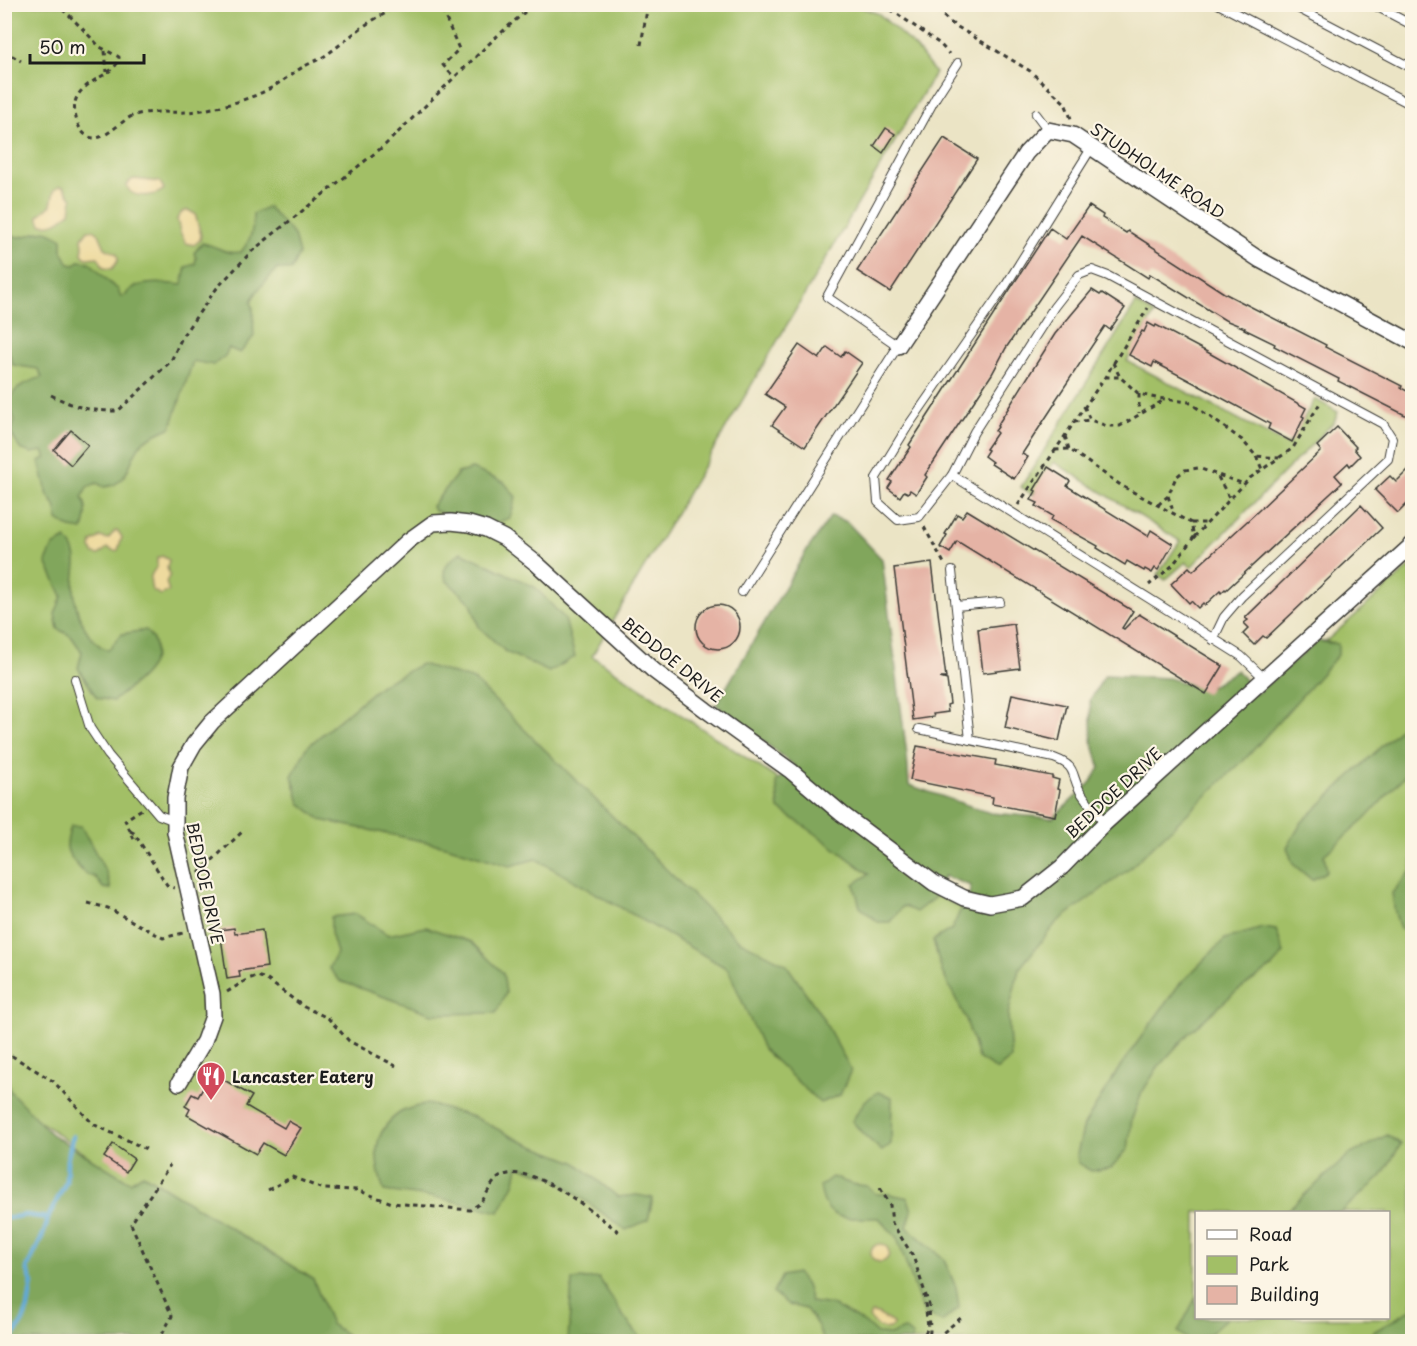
<svg xmlns="http://www.w3.org/2000/svg" width="1417" height="1346" font-family="'Playpen Sans',sans-serif">
<style>
.green{fill:#a2bf66;stroke:#5f6e41;stroke-width:1.5;fill-rule:evenodd}
.forest{fill:#81a65b;stroke:#4e613c;stroke-width:1.5}
.sand{fill:#eeda9e;stroke:#857b5d;stroke-width:1.5}
.lines{fill:none;stroke-linecap:round;stroke-linejoin:round}
.stream{stroke:#5fa9d7;stroke-width:4.5}
.building{fill:#e5b3a5}
.service-casing{stroke:#3b3a35;stroke-width:10}
.minor-casing{stroke:#3b3a35;stroke-width:18}
.path{stroke:#3b3a35;stroke-width:3;stroke-dasharray:4.5 4.5;stroke-linecap:butt}
.service{stroke:#fff;stroke-width:8}
.minor{stroke:#fff;stroke-width:15}
.labels{text-anchor:middle;dominant-baseline:central;stroke-width:4.5;stroke-linejoin:round;paint-order:stroke}
.street-label{font-size:16px;fill:#1c1c1c;stroke:#fcf5e5}
.poi-label{font-size:16px;font-weight:bold;fill:#1c1c1c;stroke:#fcf5e5;text-anchor:start}
</style>
<rect width="100%" height="100%" fill="#fcf5e5"/>
<filter id="ink" filterUnits="userSpaceOnUse"><feTurbulence type="fractalNoise" baseFrequency=".0167" numOctaves="2"/><feDisplacementMap in="SourceGraphic" scale="12" xChannelSelector="R" yChannelSelector="G"/><feConvolveMatrix kernelMatrix="1 2 1 2 8 2 1 2 1" color-interpolation-filters="sRGB"/></filter>
<filter id="wash" filterUnits="userSpaceOnUse"><feTurbulence type="fractalNoise" baseFrequency=".008" numOctaves="4" result="noise"/><feDisplacementMap in="SourceGraphic" scale="24" xChannelSelector="R" yChannelSelector="G"/><feGaussianBlur stdDeviation="1.35" result="paint"/><feColorMatrix in="noise" values="0 0 0 0 0 0 0 0 0 0 0 0 0 0 0 0 0 1.4 0 .05"/><feComposite in="paint" operator="in"/></filter>
<g filter="url(#wash)">
<rect width="100%" height="100%" fill="#ebe4c5"/>
<g class="green">
<path d="M5,5H854L879,14L917,49L935,73L592,656L825,810L922,889L973,913L1018,914L1412,565V1341H297L117,1177L5,1096ZM1196,1212H1388V1318H1196Z"/>
<path d="M1136,303L1154,314L1127,361L1288,445L1315,399L1338,412L1334,422L1191,567L1186,562L1165,580L1158,574L1180,541L1054,462L1033,495L1021,487Z"/>
</g>
<g class="forest">
<path d="M268,207L294,235L299,254L291,270L277,269L258,290L251,301C256,314 252,324 254,336L240,353L229,348L225,356L213,365L193,361L171,427C162,432 149,436 142,443C127,459 132,484 104,487L97,483L87,487L82,498C89,507 86,519 83,530L70,528L58,520L55,505L48,496L39,461L46,458L43,451L31,453L20,449L11,433L15,420L8,404C15,385 24,384 42,377L38,369L13,365L5,342V235C11,236 19,238 25,236C42,231 45,227 62,239V251L69,264L75,265L79,261L89,262C98,269 110,286 118,289L121,297L126,295C133,279 167,283 182,285L186,267L195,264L196,258L194,253L202,243C219,246 224,255 241,252C251,239 254,230 253,214Z"/>
<path d="M472,469L504,482L516,497L510,518L493,524L434,511L432,506L458,473Z"/>
<path d="M831,516L847,522L882,559L907,755L909,785L990,813L1053,818L1090,783L1100,768L1092,741L1090,700L1105,675L1169,678L1206,690L1237,670L1256,694L1318,641L1338,644V655L1248,756L1129,869L1056,923L1019,969L1008,1015L1011,1058L997,1070L978,1058L966,1019L942,972L933,940L952,929L960,911L966,907L971,886L944,876L934,898L916,912L903,906L890,922H878L860,907L854,884L869,874L816,834L779,809L776,781L795,766L716,705L805,553Z"/>
<path d="M66,539C82,556 74,567 74,587C75,605 77,613 85,628C91,638 97,646 108,650L122,634L146,630C148,633 153,638 154,642C162,667 130,687 113,701L97,698L78,668L82,652L71,636L58,629L55,614L62,596L46,562L53,546Z"/>
<path d="M461,552L535,587L565,619L575,657L549,672L506,652L479,627L471,603L446,580L444,571L448,563Z"/>
<path d="M421,664L474,680L738,940L786,964L821,1015L851,1070L840,1095L820,1103L763,1049L728,969L536,859L510,866L446,846L321,820L300,803L292,776L307,747L381,685Z"/>
<path d="M1409,720H1412V768L1365,819L1324,855L1327,871L1312,880L1293,864L1287,847L1302,822Z"/>
<path d="M71,826H81L106,872L111,889L103,888L95,877C87,876 83,872 78,866C64,851 65,846 71,826Z"/>
<path d="M1412,870V927L1400,929L1395,913L1392,893Z"/>
<path d="M356,914L388,935L426,927L471,942L503,973L506,993L496,1013L432,1014L340,981L329,968L337,953L331,933V917Z"/>
<path d="M1263,928L1276,930L1284,953L1272,967L1233,994L1189,1033L1158,1067L1141,1094L1132,1119L1128,1149L1111,1168L1091,1171L1078,1163L1077,1154L1084,1125L1121,1065L1178,986L1225,939Z"/>
<path d="M5,1069L10,1091L51,1134L130,1182L143,1174L313,1279L331,1324L355,1341H5Z"/>
<path d="M878,1092L892,1097L891,1144L882,1151L863,1134L852,1121L865,1101Z"/>
<path d="M428,1104L474,1117L523,1142L575,1162L618,1197L637,1195L653,1198L648,1220L626,1230L552,1177L518,1166L515,1182L499,1212L440,1198L384,1191C374,1161 370,1132 401,1112C408,1108 419,1106 428,1104Z"/>
<path d="M1387,1135L1401,1144L1381,1177L1341,1212H1285L1349,1155Z"/>
<path d="M832,1177L851,1184L867,1186L876,1194H890L908,1198L912,1211L907,1227L943,1258L956,1287L959,1308L942,1322L924,1314L897,1238L879,1218C848,1217 825,1225 820,1186Z"/>
<path d="M797,1273L806,1285L811,1302L833,1305L865,1323L877,1334L890,1335L904,1329L913,1336L911,1341H823L818,1326L806,1309L789,1305L773,1293L782,1276Z"/>
<path d="M599,1278L624,1317L643,1341H568L572,1280Z"/>
<path d="M1196,1297V1318H1227L1210,1334L1190,1341L1178,1332Z"/>
<path d="M1412,1309V1341H1358Z"/>
</g>
<g class="sand">
<path d="M135,179L160,182L164,189C157,197 129,200 127,185L131,180Z"/>
<path d="M60,186L64,187L72,199L70,212C60,221 54,226 41,224L38,216L51,205L54,190Z"/>
<path d="M188,210L195,214L201,235L200,240L194,245L186,243L180,232L177,219L182,212Z"/>
<path d="M88,230H94L99,234L105,248L117,254L118,260L112,269L104,268L98,257L86,258L82,254L83,246L82,238Z"/>
<path d="M115,531H118L122,537L118,550L115,551L107,548L99,555L94,554L91,548L92,542L100,537L108,539Z"/>
<path d="M162,556L169,560L167,568L170,575L166,582L169,591L161,595L152,590C149,580 150,574 157,567V558Z"/>
<circle cx="880" cy="1253" r="9"/>
<path d="M871,1313L878,1314L893,1323L892,1327C881,1332 877,1326 869,1318Z"/>
</g>
<g class="lines">
<g class="stream">
<path d="M4,1216L8,1218L26,1215L48,1218L66,1182L67,1160L73,1136"/>
<path d="M10,1342L23,1321L28,1308L32,1282L27,1269C34,1251 45,1237 48,1218"/>
</g>
</g>
<g id="blocks">
<g class="building">
<path d="M886,128L895,134L883,153L874,146Z"/>
<path d="M944,138L977,159L890,292L857,271Z"/>
<path d="M1089,206L1103,215L1102,218L1126,233L1128,231L1224,293L1326,345L1325,347L1402,386L1401,388L1413,394V419L1338,381L1339,379L1274,346L1275,344L1244,329L1245,328L1225,320L1150,274L1148,278L1082,236L1006,348L992,374L925,475L927,477L916,494L910,490L908,493L904,491L900,497L888,488L892,482L889,480L911,447L909,445L1050,228L1066,239Z"/>
<path d="M1092,290L1100,295L1102,293L1125,308L1110,330L1105,326L1055,401L1056,402L1022,454L1028,457L1014,479L991,464L992,462L984,456L988,450L986,449L997,433L995,431L998,427L997,426L1055,334Z"/>
<path d="M1148,323L1155,327L1156,325L1209,353L1306,408L1302,416L1304,417L1292,442L1268,429L1270,424L1196,384L1154,362L1152,367L1129,355L1142,331L1144,332Z"/>
<path d="M799,345L819,359L827,347L841,357L845,351L862,363L805,447L772,425L785,407L765,394Z"/>
<path d="M1337,427L1356,447L1354,449L1360,456L1350,466L1348,463L1335,475L1342,483L1226,590L1225,589L1221,593L1220,591L1205,605L1203,603L1198,608L1191,601L1189,603L1171,584L1189,567L1193,571L1257,512L1321,451L1317,446Z"/>
<path d="M71,430L88,445L71,465L54,450Z"/>
<path d="M1413,465V498L1398,513L1375,490L1390,476L1396,482Z"/>
<path d="M1048,467L1070,481L1067,486L1148,536L1151,530L1173,544L1158,570L1155,568L1152,573L1145,569L1144,571L1127,561L1125,565L1097,548L1098,546L1051,520L1053,516L1036,506L1038,503L1031,500L1036,491L1034,490Z"/>
<path d="M1361,505L1382,528L1266,638L1263,636L1254,645L1243,634L1249,628L1244,623L1248,620L1245,618Z"/>
<path d="M967,510L1133,611L1122,628L1124,629L1139,614L1223,666L1206,694L957,541L950,553L940,547L947,535L945,534L957,514L962,517Z"/>
<path d="M932,563L946,678H940L947,680L950,704L947,705L948,712L933,714L934,717L913,720L894,568Z"/>
<circle cx="718" cy="627" r="22"/>
<path d="M1014,624L1020,668L983,673L978,629Z"/>
<path d="M1012,694L1067,705L1059,741L1005,728Z"/>
<path d="M917,746L996,760L995,765L1052,776V778L1059,780L1057,789L1060,790L1055,816L992,804L993,797L910,780Z"/>
<path d="M234,928L235,934L262,930L267,967L239,971L240,977L227,979L220,930Z"/>
<path d="M212,1073L252,1096L246,1106L284,1128L288,1121L301,1128L284,1155L263,1143L256,1154L187,1115L190,1109L185,1106L192,1094L198,1097Z"/>
<path d="M113,1144L134,1159L126,1172L104,1157Z"/>
</g>
</g>
</g>
<g filter="url(#ink)">
<use href="#blocks" fill-opacity="0" stroke="#3b3a35" stroke-width="1.5"/>
<g class="lines">
<g class="service-casing">
<g id="service">
<path d="M1218,4L1412,105"/>
<path d="M1290,4L1412,68"/>
<path d="M1372,4L1412,25"/>
<path d="M1036,114L1048,130"/>
<path d="M1092,147L1006,285L908,426L876,478L878,502L898,520L919,517L952,475L974,432L1054,307L1079,275L1092,270L1108,276L1383,424L1392,438L1388,459L1242,596L1224,617L1213,640"/>
<path d="M952,475L1241,656L1264,678"/>
<path d="M952,571L970,740"/>
<path d="M742,592L898,346L827,297L936,97L958,63"/>
<path d="M956,606L1000,602"/>
<path d="M75,679L90,728L108,755L159,815L175,821"/>
<path d="M919,729L1054,758C1078,767 1070,773 1080,791C1087,802 1097,813 1105,823"/>
</g>
</g>
<g class="minor-casing">
<g id="minor">
<path d="M898,346L1026,153L1048,130L1073,135L1260,260L1412,342"/>
<path d="M179,1083L204,1041L213,1016L212,994L175,832V798L181,767L194,744L212,722L408,541L433,523L451,522L469,524L486,529L504,538L537,564L653,670L706,710L791,771L842,814L934,883L964,898L990,904L1023,898L1062,867L1105,823L1412,545"/>
</g>
</g>
<g class="path">
<path d="M55,4L68,14L100,47L119,57C118,78 69,80 75,113C76,119 78,126 81,130C98,153 118,120 135,115C153,109 181,115 202,110C225,106 251,99 271,88C281,82 289,76 298,70C307,64 317,61 326,55C341,45 354,32 370,22C379,16 388,14 395,4"/>
<path d="M437,4L443,12L459,49L443,65L453,76"/>
<path d="M883,4L940,44L949,54"/>
<path d="M930,4L951,23L1030,71L1065,103L1072,121"/>
<path d="M641,45L648,4"/>
<path d="M4,51L21,61"/>
<path d="M105,51L107,72"/>
<path d="M1113,363L1120,377L1139,394L1156,398L1189,402L1242,440L1256,456L1279,458"/>
<path d="M1105,377H1120"/>
<path d="M1139,394V413"/>
<path d="M51,395C78,408 88,411 118,411L171,361L183,335L217,288L252,251L385,145L495,38L534,4"/>
<path d="M1084,406L1090,420L1107,426H1120L1164,400"/>
<path d="M1074,422L1090,420"/>
<path d="M1065,436L1069,449"/>
<path d="M1055,450L1069,449L1122,486L1191,523L1194,537L1172,566L1149,585"/>
<path d="M1256,456L1262,469"/>
<path d="M1218,477L1230,499"/>
<path d="M1168,496L1174,514"/>
<path d="M1018,505L1105,377L1148,308"/>
<path d="M1158,505L1168,496L1176,477L1185,470L1198,468L1244,484"/>
<path d="M1191,523H1207"/>
<path d="M924,527L944,563"/>
<path d="M1194,537L1250,478L1293,448L1320,403"/>
<path d="M130,831L134,833L167,885L174,888"/>
<path d="M134,839L125,820L142,809"/>
<path d="M199,873L243,831"/>
<path d="M88,903L108,908L163,938L183,933"/>
<path d="M227,992L248,979L257,976L266,979L304,1007L328,1018L349,1041L396,1066"/>
<path d="M4,1051L53,1081L93,1124L146,1149"/>
<path d="M880,1188L890,1205L892,1223L913,1256L929,1305L930,1331L929,1338L933,1341L962,1317"/>
<path d="M268,1190L292,1177L323,1189L357,1190L392,1203L470,1210C473,1208 478,1205 481,1202C487,1195 490,1185 497,1179C526,1155 596,1215 619,1232"/>
<path d="M158,1342L172,1316L131,1224L170,1165"/>
<path d="M921,1342L928,1327L924,1295"/>
</g>
<use href="#service" class="service"/>
<use href="#minor" class="minor"/>
</g>
</g>
<defs>
<g id="restaurant-pin" transform="scale(1.5)"><path d="M0 17L-7.5 6A9.5 9.5 0 1 1 7.5 6Z" fill="#d1495b" stroke="#fcf5e5"/><path d="M-5-6h1v4h1v-4h1v4h1v-4h1v5L-1.5 .5V6h-2V.5L-5-1ZM5-6V6H3V1.5H1.5Q1.5-4 5-6Z" fill="#fff"/></g>
</defs>
<g fill-rule="evenodd">
<use href="#restaurant-pin" x="211" y="1076"/>
</g>
<g class="labels">
<g class="street-label">
<text transform="translate(1158 170) rotate(34)">STUDHOLME ROAD</text>
<text transform="translate(673 659) rotate(39)">BEDDOE DRIVE</text>
<text transform="translate(1113 792) rotate(-43)">BEDDOE DRIVE</text>
<text transform="translate(206 883) rotate(78)">BEDDOE DRIVE</text>
</g>
<g class="poi-label">
<text x="232" y="1076">Lancaster Eatery</text>
</g>
</g>
<rect width="1417" height="1346" fill="none" stroke="#fcf5e5" stroke-width="24"/>
<rect x="1195" y="1211" width="195" height="108" fill="#fcf5e5" stroke="#a29e95" stroke-width="1.5"/>
<rect x="1207" y="1230" width="30" height="9" fill="#ffffff" stroke="#a29e95" stroke-width="1.5"/>
<text x="1249" y="1241" font-size="18" fill="#1c1c1c">Road</text>
<rect x="1207" y="1256" width="30" height="18" fill="#a2bf66" stroke="#a29e95" stroke-width="1.5"/>
<text x="1249" y="1271" font-size="18" fill="#1c1c1c">Park</text>
<rect x="1207" y="1286" width="30" height="18" fill="#e5b3a5" stroke="#a29e95" stroke-width="1.5"/>
<text x="1249" y="1301" font-size="18" fill="#1c1c1c">Building</text>
<path d="M30 54v9h114v-9" fill="none" stroke="#1c1c1c" stroke-width="3"/>
<text x="39" y="54" font-size="18" fill="#1c1c1c" stroke="#fcf5e5" stroke-width="4.5" paint-order="stroke">50 m</text>
</svg>
